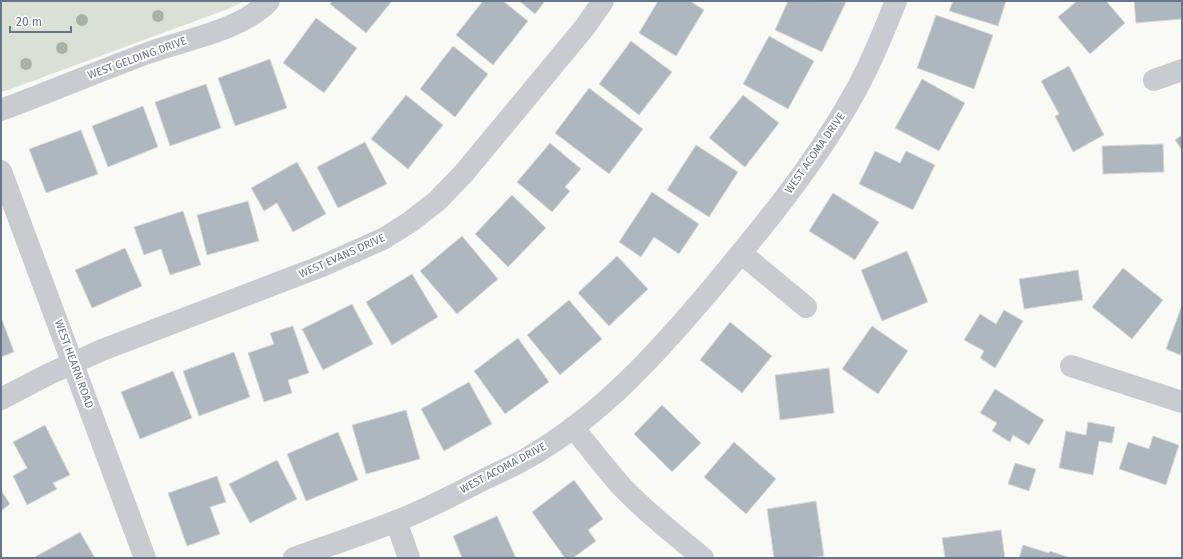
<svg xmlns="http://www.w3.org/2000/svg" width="1183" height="559" font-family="'Fira Sans',sans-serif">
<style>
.green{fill:#d9e1d7}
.building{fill:#aeb6be;stroke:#dadbd8}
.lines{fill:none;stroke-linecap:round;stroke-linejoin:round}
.minor{stroke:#c8ccd0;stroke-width:22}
.tertiary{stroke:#c8ccd0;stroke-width:22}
.tree{fill:#a6b3a4}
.labels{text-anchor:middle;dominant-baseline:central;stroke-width:4;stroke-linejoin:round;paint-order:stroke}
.street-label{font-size:11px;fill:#65768a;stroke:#fff}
</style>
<rect width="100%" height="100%" fill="#f9f9f6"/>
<path class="green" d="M1,1H245L228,9L8,90L1,92Z"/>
<g class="building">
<path d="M332,1H392L366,33L330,4Z"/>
<path d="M483,1H503L528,21L493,65L456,35Z"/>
<path d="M519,1H545L535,14Z"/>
<path d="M658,1H690L704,10L676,56L639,33Z"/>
<path d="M788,1L846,2L822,52L775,30Z"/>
<path d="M953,1H1006L998,26L949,11Z"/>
<path d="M1077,1H1106L1125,23L1090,54L1058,17Z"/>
<path d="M1134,1H1182V19L1136,23Z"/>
<path d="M936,15L993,35L974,89L917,68Z"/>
<path d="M316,18L357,48L324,93L283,63Z"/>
<path d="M769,36L814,61L788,109L743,84Z"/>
<path d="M631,41L672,72L639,115L599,84Z"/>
<path d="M453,46L488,74L455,117L420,89Z"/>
<path d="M270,59L287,108L235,126L218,78Z"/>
<path d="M1069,66L1104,135L1073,152L1055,116L1059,114L1041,81Z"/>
<path d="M922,79L965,103L939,151L895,128Z"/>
<path d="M206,84L221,128L170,146L155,102Z"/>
<path d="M589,88L643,129L609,174L555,133Z"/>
<path d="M406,95L443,125L408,169L371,139Z"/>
<path d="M743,95L779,123L745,167L709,138Z"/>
<path d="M143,106L158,147L108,167L92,126Z"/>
<path d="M81,130L98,174L46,193L29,149Z"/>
<path d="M1182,135V150L1175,140Z"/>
<path d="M365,142L387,184L338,208L317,167Z"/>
<path d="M550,143L581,169L565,187L570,191L552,212L517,182Z"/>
<path d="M1163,144L1164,172L1103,174L1102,146Z"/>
<path d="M696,145L738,172L709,217L667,190Z"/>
<path d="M875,151L900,163L906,151L935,165L913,210L859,184Z"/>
<path d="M297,162L326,214L293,232L277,203L264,211L251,188Z"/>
<path d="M652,192L699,224L679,254L654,237L641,257L619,242Z"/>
<path d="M833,193L879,222L855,260L809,231Z"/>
<path d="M512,195L546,228L508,267L475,234Z"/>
<path d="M248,201L259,241L207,255L197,215Z"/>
<path d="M183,211L201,265L170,275L161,249L144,255L134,227Z"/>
<path d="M462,236L498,279L457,314L420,271Z"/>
<path d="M125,248L142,286L92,308L75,270Z"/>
<path d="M907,251L928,302L882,321L861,270Z"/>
<path d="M617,256L648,289L609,326L578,293Z"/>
<path d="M1123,268L1163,300L1132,339L1092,307Z"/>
<path d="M1078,270L1083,300L1024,309L1019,279Z"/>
<path d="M412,274L438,317L392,345L366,302Z"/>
<path d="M569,300L602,339L560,375L527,335Z"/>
<path d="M352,304L373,344L323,370L302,329Z"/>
<path d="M1182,305V350L1180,355L1166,349Z"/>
<path d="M1004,310L1023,321L995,368L980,358L984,351L964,340L980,314L996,324Z"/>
<path d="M1,317L14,352L1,357Z"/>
<path d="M730,322L772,356L742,393L700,360Z"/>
<path d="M293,326L309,373L288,380L292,393L264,402L248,353L274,344L270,333Z"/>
<path d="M872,326L908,351L878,394L842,369Z"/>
<path d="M518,338L549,382L505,414L474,371Z"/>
<path d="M234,352L250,397L199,416L183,371Z"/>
<path d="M829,368L834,413L780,420L775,375Z"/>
<path d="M173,371L192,418L140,439L121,392Z"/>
<path d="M469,382L492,424L444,451L421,409Z"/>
<path d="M995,389L1044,420L1029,445L1013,435L1010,442L992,431L997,423L980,413Z"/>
<path d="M662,405L701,443L672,472L634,434Z"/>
<path d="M406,410L420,459L366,474L352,425Z"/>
<path d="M1088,422L1115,427L1112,443L1099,441L1093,475L1059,468L1066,431L1086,435Z"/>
<path d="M45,425L70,475L53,483L57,489L27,505L13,476L27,468L13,442Z"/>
<path d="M338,432L358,480L306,501L287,454Z"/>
<path d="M1153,436L1179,445L1166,485L1119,469L1128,442L1149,449Z"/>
<path d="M734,442L776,479L746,514L704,477Z"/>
<path d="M277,460L297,499L250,523L229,484Z"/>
<path d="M1015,463L1036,469L1029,491L1008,484Z"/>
<path d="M217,476L226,502L210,507L220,534L187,546L168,493Z"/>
<path d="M574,480L603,519L588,530L596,541L573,558H565L532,512Z"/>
<path d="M1,490L10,504L1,511Z"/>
<path d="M816,501L824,556L810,558H774L767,509Z"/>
<path d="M497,516L516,558H462L453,536Z"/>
<path d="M1001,530L1005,558H945L942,538Z"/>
<path d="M80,532L95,558H33Z"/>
<path d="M1023,545L1049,553L1050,551L1071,558H1019Z"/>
</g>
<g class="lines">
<g class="minor">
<path d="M1154,80L1182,70"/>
<path d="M1,110C49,92 97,72 145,54C185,39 239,32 269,1"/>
<path d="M1,171L145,558"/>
<path d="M741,253L806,307"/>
<path d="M1071,366L1182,402"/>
<path d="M1,399L49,374L102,350L322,266L383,239L410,222L437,201L464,173L585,27L603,1"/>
<path d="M573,427C589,447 605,468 622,487C647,513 675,535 703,558"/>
<path d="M396,521L409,558"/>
</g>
<path class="tertiary" d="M294,558C327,546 361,535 394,522C426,510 457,493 487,478C501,471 516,465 529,457C602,415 659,351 713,287C761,229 810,170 847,106C867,73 882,36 896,1"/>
</g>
<g class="tree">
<circle cx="158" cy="16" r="6"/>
<circle cx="82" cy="20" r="6"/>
<circle cx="62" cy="48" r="6"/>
<circle cx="26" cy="64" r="6"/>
</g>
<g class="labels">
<g class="street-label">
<text transform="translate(137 58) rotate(-20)">WEST GELDING DRIVE</text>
<text transform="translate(815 153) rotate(-55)">WEST ACOMA DRIVE</text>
<text transform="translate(342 256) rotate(-24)">WEST EVANS DRIVE</text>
<text transform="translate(74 364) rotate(70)">WEST HEARN ROAD</text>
<text transform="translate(503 468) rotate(-28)">WEST ACOMA DRIVE</text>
</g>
</g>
<rect width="1183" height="559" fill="none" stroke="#65768a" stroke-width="4"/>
<path d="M10 26v6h61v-6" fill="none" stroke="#65768a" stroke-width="2"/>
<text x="16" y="26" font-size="12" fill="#65768a" stroke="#ffffff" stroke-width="3" paint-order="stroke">20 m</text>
</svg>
